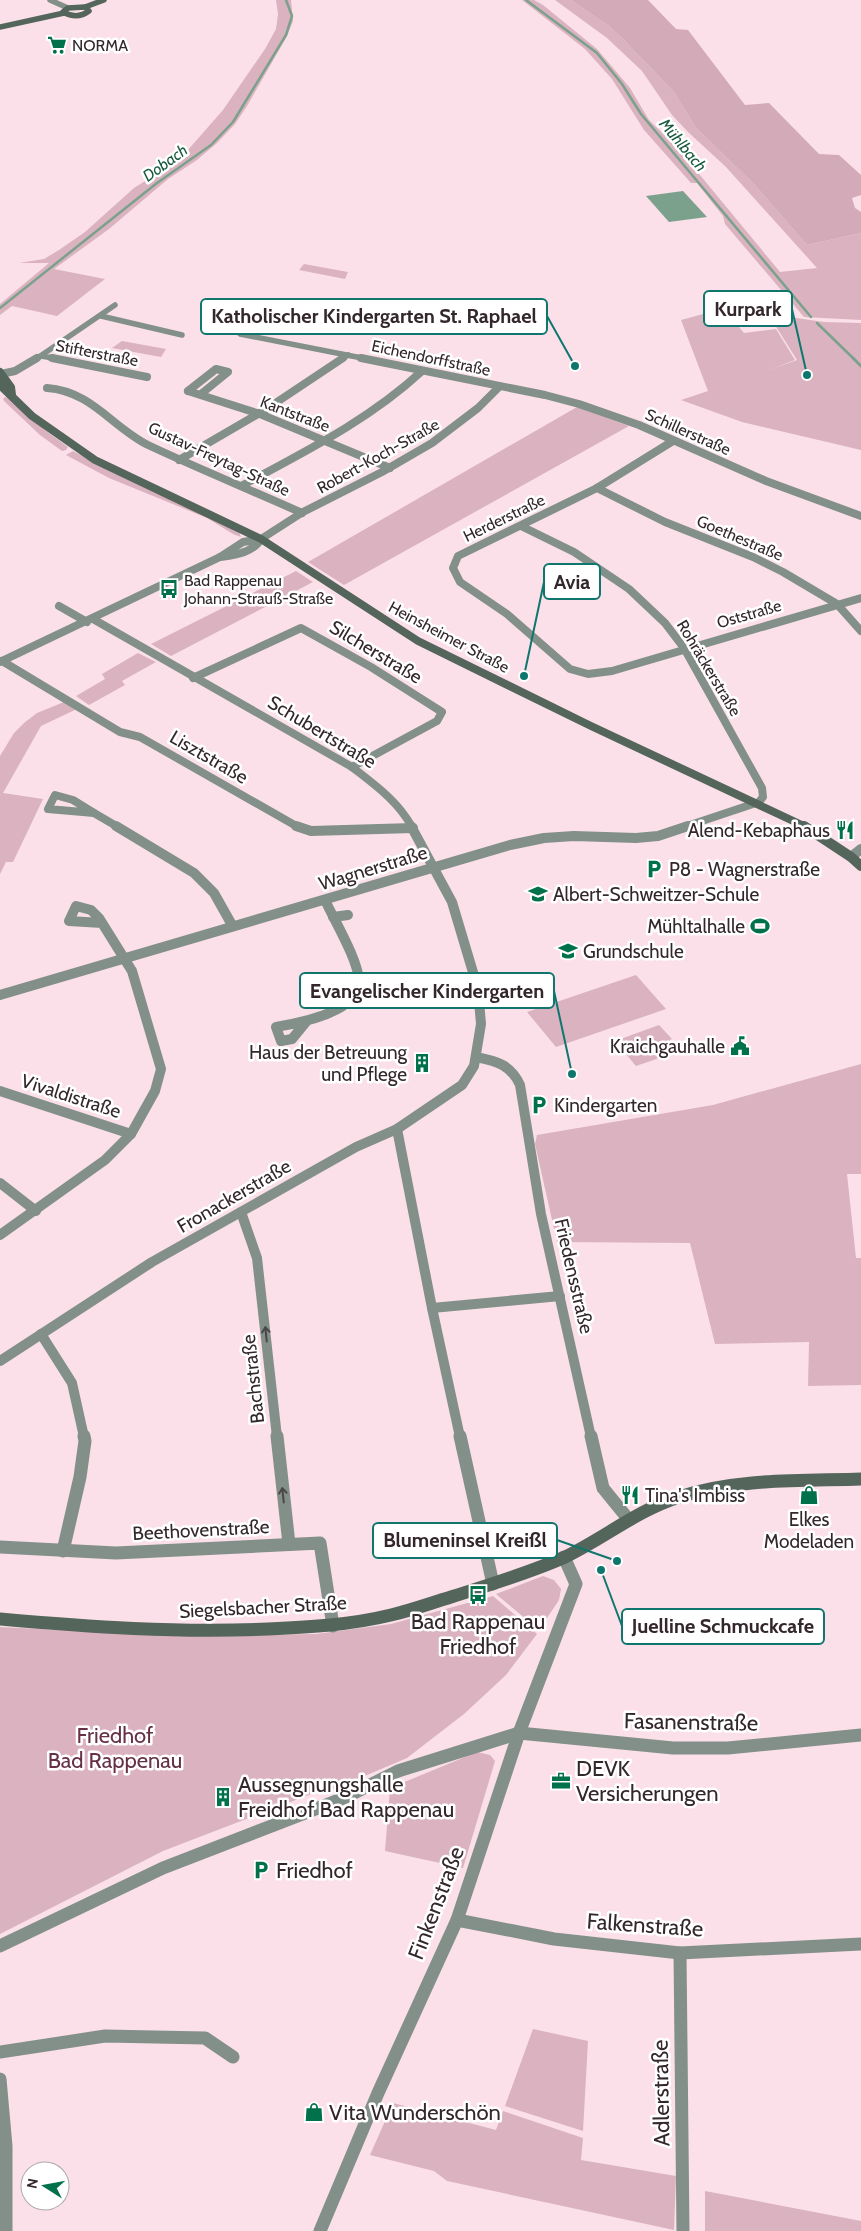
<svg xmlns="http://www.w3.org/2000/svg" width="861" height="2231" font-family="Cabin,sans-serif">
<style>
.green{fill:#dab2c0}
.forest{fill:#d2aab8}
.water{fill:#7ba18c}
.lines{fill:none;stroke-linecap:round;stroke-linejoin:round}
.stream-far1{stroke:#7ba18c;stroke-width:2.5}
.stream{stroke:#7ba18c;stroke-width:3}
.street-far3{stroke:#839089;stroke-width:5.5}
.street-far2{stroke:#839089;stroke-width:8}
.street-far1{stroke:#839089;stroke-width:10}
.street{stroke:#839089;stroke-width:13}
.secondary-far3{stroke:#54655c;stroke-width:5.5}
.secondary-far2{stroke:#54655c;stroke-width:8}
.secondary-far1{stroke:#54655c;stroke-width:10}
.secondary{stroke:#54655c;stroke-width:13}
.oneway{stroke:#4b4648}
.labels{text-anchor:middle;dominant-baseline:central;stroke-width:5;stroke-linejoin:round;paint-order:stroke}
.far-poi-label{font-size:16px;fill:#33272c;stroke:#fff;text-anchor:start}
.far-water-label{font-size:16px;font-style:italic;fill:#185a3e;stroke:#fff}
.far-street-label{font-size:16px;fill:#33272c;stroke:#fff}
.street-label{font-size:19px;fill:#33272c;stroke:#fff}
.poi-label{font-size:19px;fill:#33272c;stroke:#fff;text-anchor:start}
.near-poi-label{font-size:22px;fill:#33272c;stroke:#fff;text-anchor:start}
.near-street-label{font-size:22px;fill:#33272c;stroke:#fff}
.near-park-label{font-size:22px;fill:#663147;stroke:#fff}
.leader{fill:none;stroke:#0f766e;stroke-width:2}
.callout-dot{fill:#0f766e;stroke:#fff;stroke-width:2}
.callout{fill:#fff;stroke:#0f766e;stroke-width:2}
.callout-label{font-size:20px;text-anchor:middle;font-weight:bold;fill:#33272c}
</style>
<rect width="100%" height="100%" fill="#fbe0e9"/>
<g class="green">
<path d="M276,0H291L293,21L287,36L247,106L235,124L217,143L197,160L168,179L109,229L54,269L105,279L57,316L12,306L0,315V304L49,263H19L44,259L59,250L85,232L134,188L180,159L223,110L265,49L276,29L278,14Z"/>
<path d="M522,0H534L543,5L597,49L630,88L649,120L676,146L780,272L817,268L726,167L688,132L672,115L642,71L607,38L555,0H571L609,26L622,38L674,92L696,128L753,183L807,245L861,233V320L804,317L725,224L723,216L697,183H691L644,130L612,79L585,49Z"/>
<path d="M304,264L348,272L345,279L299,270Z"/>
<path d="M703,314H717L724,324L735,322L744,333L776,329L795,360L769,370L797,360L768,314L824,322L861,323V450L742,422L681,400L708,391L681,320Z"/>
<path d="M122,341L166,349L161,357L112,348Z"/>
<path d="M5,397L10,398L46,431L68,447L66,450L62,451L40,435L4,401L3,399Z"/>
<path d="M577,407L629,426L344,585L308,562Z"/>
<path d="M73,451L112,472L239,532L241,537L233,534L207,518L109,478L66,455Z"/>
<path d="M296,571L313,582L171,656L151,644Z"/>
<path d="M138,653L156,662L122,681L125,685L89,705L76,696L105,679L102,674Z"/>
<path d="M64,702L77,709L41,726L3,793L43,799L13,862H6L0,874V756L14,733L24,723L37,713Z"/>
<path d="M636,975L666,1009L556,1047L527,1012Z"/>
<path d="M659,1025L672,1039L657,1046L665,1056L636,1066L615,1041Z"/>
<path d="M861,1064V1174H847L856,1258H861V1385L808,1386L809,1342L715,1344L690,1243L557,1242L535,1144L537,1135L713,1105Z"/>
<path d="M543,1576L554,1580L561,1589L559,1600L539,1630L496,1594Z"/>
<path d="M493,1596L537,1634L506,1675L464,1714L407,1758L327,1792L314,1793L163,1851L0,1934V1627L177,1636L316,1634L391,1624Z"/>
<path d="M477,1752L490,1755L495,1761L463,1868L385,1851L390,1788Z"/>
<path d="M533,2029L588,2041L583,2131L505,2106Z"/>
<path d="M393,2103L496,2130L503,2111L583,2138L581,2160L676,2176L674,2230L447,2181L434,2171L370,2155Z"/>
<path d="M705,2191L861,2221V2231H705Z"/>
</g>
<path class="forest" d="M571,0H648L676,29L688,30L745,105L769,103L819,154L839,155L861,175V195L852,198L855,208L861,212V233L807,245L753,183L696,128L674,92L622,38L609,26Z"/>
<path class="water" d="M683,191L707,217L669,222L646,196Z"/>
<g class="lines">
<g class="stream-far1">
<path d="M526,0L597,53L622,84L641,114L811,317"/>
<path d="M0,308L157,183L211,145L233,122L286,35L292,16L286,0"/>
<path d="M817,323L854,359"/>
</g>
<path class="stream" d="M853,358L861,366"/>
<g class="street-far3">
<path d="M50,0L68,8"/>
<path d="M101,316L182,335"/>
<path d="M240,334L367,359"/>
<path d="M41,356L59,359"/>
<path d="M36,359L115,305"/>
<path d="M342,359L348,355"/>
</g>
<g class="street-far2">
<path d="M52,358L147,377"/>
<path d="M361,358L545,395L579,404L639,425L766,481L861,516"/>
<path d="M1,374L15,371L37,358"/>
<path d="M47,388C91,391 112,427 148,445C199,469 251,490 302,513"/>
<path d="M188,391L260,414L390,468"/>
<path d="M188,391L216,369L228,372L201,394"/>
<path d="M673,441L597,488L458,556L453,568L460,582L507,614L570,669L588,674L612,671L861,598"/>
<path d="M179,460L265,410L343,358"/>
<path d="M243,485C306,451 369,420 422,371"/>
<path d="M597,488L665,522L753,557L783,572L837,604L861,631"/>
<path d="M521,526L574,552L629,589L665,623L684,648L762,788L763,797L759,802L684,827"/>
<path d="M220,557C234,555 253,553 261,539L303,512L382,472L432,443L478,408L499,387"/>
<path d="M59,606L87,622"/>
<path d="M93,619L352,767C375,785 398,801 412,827"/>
<path d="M2,661L120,732L140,737L298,827"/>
<path d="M0,662L220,557L243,542L261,539"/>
<path d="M193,678L301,628L371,667L442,712L437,721L352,767"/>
<path d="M55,795L73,800L94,813L48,809Z"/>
<path d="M94,813L118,827"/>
</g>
<g class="street-far1">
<path d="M116,826L194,873L214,893L232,925"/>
<path d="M296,826L311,831L413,828"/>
<path d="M851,857L861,849"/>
<path d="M333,917L348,915"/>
<path d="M0,995L510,845L544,838L574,836L636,838L658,836L688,826"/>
<path d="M306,1022L292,1039L281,1041L276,1027C299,1023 359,1012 359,982C359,961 334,920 325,900"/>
<path d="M476,1057C497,1061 511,1065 520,1085L541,1214L591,1437"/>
<path d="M0,1091L131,1134"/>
<path d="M397,1129L432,1308L460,1437"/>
<path d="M0,1183L36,1211"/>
<path d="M241,1212L257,1258L277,1437"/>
<path d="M0,1235L105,1160L131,1134L155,1091L161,1069L132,971L99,918L91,910L76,906L69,921L102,923"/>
<path d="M432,1308L560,1296"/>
<path d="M41,1334L72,1383L84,1437"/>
<path d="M0,1361L152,1262L356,1147L397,1129L462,1085L474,1066L481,1024L478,989L452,902L411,826"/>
</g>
<g class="street">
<path d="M277,1436L289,1544"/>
<path d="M460,1436L493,1584"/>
<path d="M591,1436L603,1488L629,1520"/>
<path d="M0,1547L116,1553L320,1543L333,1626"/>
<path d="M63,1551L80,1477L85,1441L84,1436"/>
<path d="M457,1920L554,1939L680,1953L861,1944"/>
<path d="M0,1946L163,1868L344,1798L398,1771L519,1733L673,1748H728L861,1735"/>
<path d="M680,1953L683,2231"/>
<path d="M0,2052L105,2036L205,2038L233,2057"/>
<path d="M0,2079L6,2146V2231"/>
<path d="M320,2231L378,2093L457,1920L519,1733L576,1584L564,1557"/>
</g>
<g class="secondary-far3">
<path d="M85,7L89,11C81,17 72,17 63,12L68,8Z"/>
<path d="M85,7L104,0"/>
<path d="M0,27L64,13"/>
</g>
<g class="secondary-far2">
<path d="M0,372L11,387L12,395"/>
<path d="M0,381L2,387L32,416L95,460L261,539L418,641L591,726L806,827"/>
</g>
<path class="secondary-far1" d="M804,826L851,857L861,866"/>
<path class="secondary" d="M0,1619C89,1627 178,1633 268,1629C310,1627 350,1625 391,1615C412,1610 431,1603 451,1597C489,1585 529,1573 565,1557C604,1538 638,1510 679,1497C737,1478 801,1481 861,1479"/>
</g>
<defs><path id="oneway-shaft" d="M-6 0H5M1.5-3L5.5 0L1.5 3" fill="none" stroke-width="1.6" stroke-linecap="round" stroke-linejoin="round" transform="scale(1.25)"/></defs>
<g class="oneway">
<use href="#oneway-shaft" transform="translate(266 1334) rotate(-96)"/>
<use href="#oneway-shaft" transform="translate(283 1495) rotate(-96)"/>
</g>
<defs>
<g id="supermarket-bare" transform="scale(1.5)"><path d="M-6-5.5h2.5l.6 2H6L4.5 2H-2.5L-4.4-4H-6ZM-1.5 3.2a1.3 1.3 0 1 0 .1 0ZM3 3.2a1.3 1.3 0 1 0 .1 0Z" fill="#00714a" stroke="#fff" stroke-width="2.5" paint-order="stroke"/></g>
<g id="bus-bare" transform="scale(1.5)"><path d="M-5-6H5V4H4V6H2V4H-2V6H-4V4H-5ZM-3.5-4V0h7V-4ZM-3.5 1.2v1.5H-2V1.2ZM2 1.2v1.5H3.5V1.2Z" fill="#00714a" stroke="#fff" stroke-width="2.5" paint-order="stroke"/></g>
<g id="restaurant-bare" transform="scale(1.5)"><path d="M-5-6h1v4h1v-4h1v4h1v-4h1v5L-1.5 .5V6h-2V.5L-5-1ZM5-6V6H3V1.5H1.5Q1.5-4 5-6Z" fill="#00714a" stroke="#fff" stroke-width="2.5" paint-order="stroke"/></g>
<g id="parking-bare" transform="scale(1.5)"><path d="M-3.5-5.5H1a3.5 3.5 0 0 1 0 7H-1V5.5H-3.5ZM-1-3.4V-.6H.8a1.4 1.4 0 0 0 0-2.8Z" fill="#00714a" stroke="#fff" stroke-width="2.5" paint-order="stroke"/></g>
<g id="school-bare" transform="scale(1.5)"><path d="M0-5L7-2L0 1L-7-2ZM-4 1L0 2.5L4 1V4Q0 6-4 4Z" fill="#00714a" stroke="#fff" stroke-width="2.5" paint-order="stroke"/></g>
<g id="stadium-bare" transform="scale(1.5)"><path d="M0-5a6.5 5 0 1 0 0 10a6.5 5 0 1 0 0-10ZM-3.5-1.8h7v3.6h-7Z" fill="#00714a" stroke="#fff" stroke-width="2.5" paint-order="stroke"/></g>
<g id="civic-bare" transform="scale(1.5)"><path d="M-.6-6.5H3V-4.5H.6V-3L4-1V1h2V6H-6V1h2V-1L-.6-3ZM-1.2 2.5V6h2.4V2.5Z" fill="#00714a" stroke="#fff" stroke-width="2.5" paint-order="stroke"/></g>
<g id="building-bare" transform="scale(1.5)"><path d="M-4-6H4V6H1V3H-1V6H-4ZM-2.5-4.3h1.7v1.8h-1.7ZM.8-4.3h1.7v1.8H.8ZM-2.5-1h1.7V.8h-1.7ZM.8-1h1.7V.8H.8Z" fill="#00714a" stroke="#fff" stroke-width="2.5" paint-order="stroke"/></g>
<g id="shop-bare" transform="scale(1.5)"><path d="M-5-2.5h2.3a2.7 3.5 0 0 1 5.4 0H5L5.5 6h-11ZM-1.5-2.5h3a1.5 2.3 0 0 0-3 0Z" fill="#00714a" stroke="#fff" stroke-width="2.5" paint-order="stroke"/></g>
<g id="office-bare" transform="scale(1.5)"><path d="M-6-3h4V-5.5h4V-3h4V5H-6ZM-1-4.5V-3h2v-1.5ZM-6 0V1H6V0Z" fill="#00714a" stroke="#fff" stroke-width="2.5" paint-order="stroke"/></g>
</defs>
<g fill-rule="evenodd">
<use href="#supermarket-bare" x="57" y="45"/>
<use href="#bus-bare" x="169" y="589"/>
<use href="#restaurant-bare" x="845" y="830"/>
<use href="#parking-bare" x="654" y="869"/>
<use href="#school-bare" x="538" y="894"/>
<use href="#stadium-bare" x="760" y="926"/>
<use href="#school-bare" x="568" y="951"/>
<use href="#civic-bare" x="740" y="1046"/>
<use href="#building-bare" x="422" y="1063"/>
<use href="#parking-bare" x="539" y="1105"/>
<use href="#restaurant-bare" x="630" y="1495"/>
<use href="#shop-bare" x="809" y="1495"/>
<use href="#bus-bare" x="478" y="1595"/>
<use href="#office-bare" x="561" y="1781"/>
<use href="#building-bare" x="223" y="1797"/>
<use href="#parking-bare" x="261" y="1870"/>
<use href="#shop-bare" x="314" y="2112"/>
</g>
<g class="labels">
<g class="far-poi-label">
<text x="72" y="45">NORMA</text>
<text x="184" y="580">Bad Rappenau<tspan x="184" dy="18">Johann-Strauß-Straße</tspan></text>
</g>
<g class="far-water-label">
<text transform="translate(683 145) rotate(50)">Mühlbach</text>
<text transform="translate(165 163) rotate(-36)">Dobach</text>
</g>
<g class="far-street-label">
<text transform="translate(97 353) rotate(11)">Stifterstraße</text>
<text transform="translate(431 358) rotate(12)">Eichendorffstraße</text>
<text transform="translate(295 414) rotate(21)">Kantstraße</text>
<text transform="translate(688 432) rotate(24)">Schillerstraße</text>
<text transform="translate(378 456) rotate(-29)">Robert-Koch-Straße</text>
<text transform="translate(219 459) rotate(25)">Gustav-Freytag-Straße</text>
<text transform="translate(504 518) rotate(-26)">Herderstraße</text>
<text transform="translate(740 538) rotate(23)">Goethestraße</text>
<text transform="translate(749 614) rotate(-16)">Oststraße</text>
<text transform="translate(449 637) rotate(28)">Heinsheimer Straße</text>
<text transform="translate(709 668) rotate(59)">Rohräckerstraße</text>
</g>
<g class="street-label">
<text transform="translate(376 652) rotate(31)">Silcherstraße</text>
<text transform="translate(322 732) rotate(31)">Schubertstraße</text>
<text transform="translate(209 757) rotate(30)">Lisztstraße</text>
<text transform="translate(373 868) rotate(-17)">Wagnerstraße</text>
<text transform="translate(71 1096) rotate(18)">Vivaldistraße</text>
<text transform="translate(234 1196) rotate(-30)">Fronackerstraße</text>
<text transform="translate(574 1276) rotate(77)">Friedensstraße</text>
<text transform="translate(253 1379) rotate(-96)">Bachstraße</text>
<text transform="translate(201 1530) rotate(-3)">Beethovenstraße</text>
<text transform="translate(263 1607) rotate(-3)">Siegelsbacher Straße</text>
</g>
<g class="poi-label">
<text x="830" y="830" text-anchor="end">Alend-Kebaphaus</text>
<text x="669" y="869">P8 - Wagnerstraße</text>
<text x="553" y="894">Albert-Schweitzer-Schule</text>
<text x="745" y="926" text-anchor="end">Mühltalhalle</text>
<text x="583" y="951">Grundschule</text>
<text x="725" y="1046" text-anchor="end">Kraichgauhalle</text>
<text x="407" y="1052" text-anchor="end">Haus der Betreuung<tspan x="407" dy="22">und Pflege</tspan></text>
<text x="554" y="1105">Kindergarten</text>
<text x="645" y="1495">Tina's Imbiss</text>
<text x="809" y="1519" text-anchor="middle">Elkes<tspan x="809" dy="22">Modeladen</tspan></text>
</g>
<g class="near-poi-label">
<text x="478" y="1621" text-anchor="middle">Bad Rappenau<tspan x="478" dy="25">Friedhof</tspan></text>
<text x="576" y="1768">DEVK<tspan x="576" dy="25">Versicherungen</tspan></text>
<text x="238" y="1784">Aussegnungshalle<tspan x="238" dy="25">Freidhof Bad Rappenau</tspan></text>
<text x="276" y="1870">Friedhof</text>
<text x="329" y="2112">Vita Wunderschön</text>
</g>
<g class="near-street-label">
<text transform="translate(691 1722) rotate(1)">Fasanenstraße</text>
<text transform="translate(436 1903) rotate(-69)">Finkenstraße</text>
<text transform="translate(645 1925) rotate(4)">Falkenstraße</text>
<text transform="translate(661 2093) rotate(-91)">Adlerstraße</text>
</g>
<g class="near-park-label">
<text x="115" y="1735">Friedhof<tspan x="115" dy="25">Bad Rappenau</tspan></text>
</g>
</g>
<path class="leader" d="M807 375L792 309M575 366L547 316M524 676L544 582M572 1074L554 991M617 1561L557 1540M601 1570L622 1626"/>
<g class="callout-dot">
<circle cx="807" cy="375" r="5"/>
<circle cx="575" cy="366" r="5"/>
<circle cx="524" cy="676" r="5"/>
<circle cx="572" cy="1074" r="5"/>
<circle cx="617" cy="1561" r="5"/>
<circle cx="601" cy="1570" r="5"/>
</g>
<g class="callout">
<rect x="704" y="291" width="88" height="35" rx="5"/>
<rect x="201" y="299" width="346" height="35" rx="5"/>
<rect x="544" y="564" width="56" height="35" rx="5"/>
<rect x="300" y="973" width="254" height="35" rx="5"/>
<rect x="373" y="1523" width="184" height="35" rx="5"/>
<rect x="622" y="1609" width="202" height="35" rx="5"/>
</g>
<g class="callout-label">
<text x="748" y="316">Kurpark</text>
<text x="374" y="323">Katholischer Kindergarten St. Raphael</text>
<text x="572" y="589">Avia</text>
<text x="427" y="998">Evangelischer Kindergarten</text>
<text x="465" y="1547">Blumeninsel Kreißl</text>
<text x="723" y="1633">Juelline Schmuckcafe</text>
</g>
<g transform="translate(45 2186) rotate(281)"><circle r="24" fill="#ffffff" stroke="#ada9ab"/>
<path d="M0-4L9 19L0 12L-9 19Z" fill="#00714a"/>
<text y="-8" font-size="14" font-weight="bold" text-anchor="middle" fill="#33272c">N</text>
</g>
</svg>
